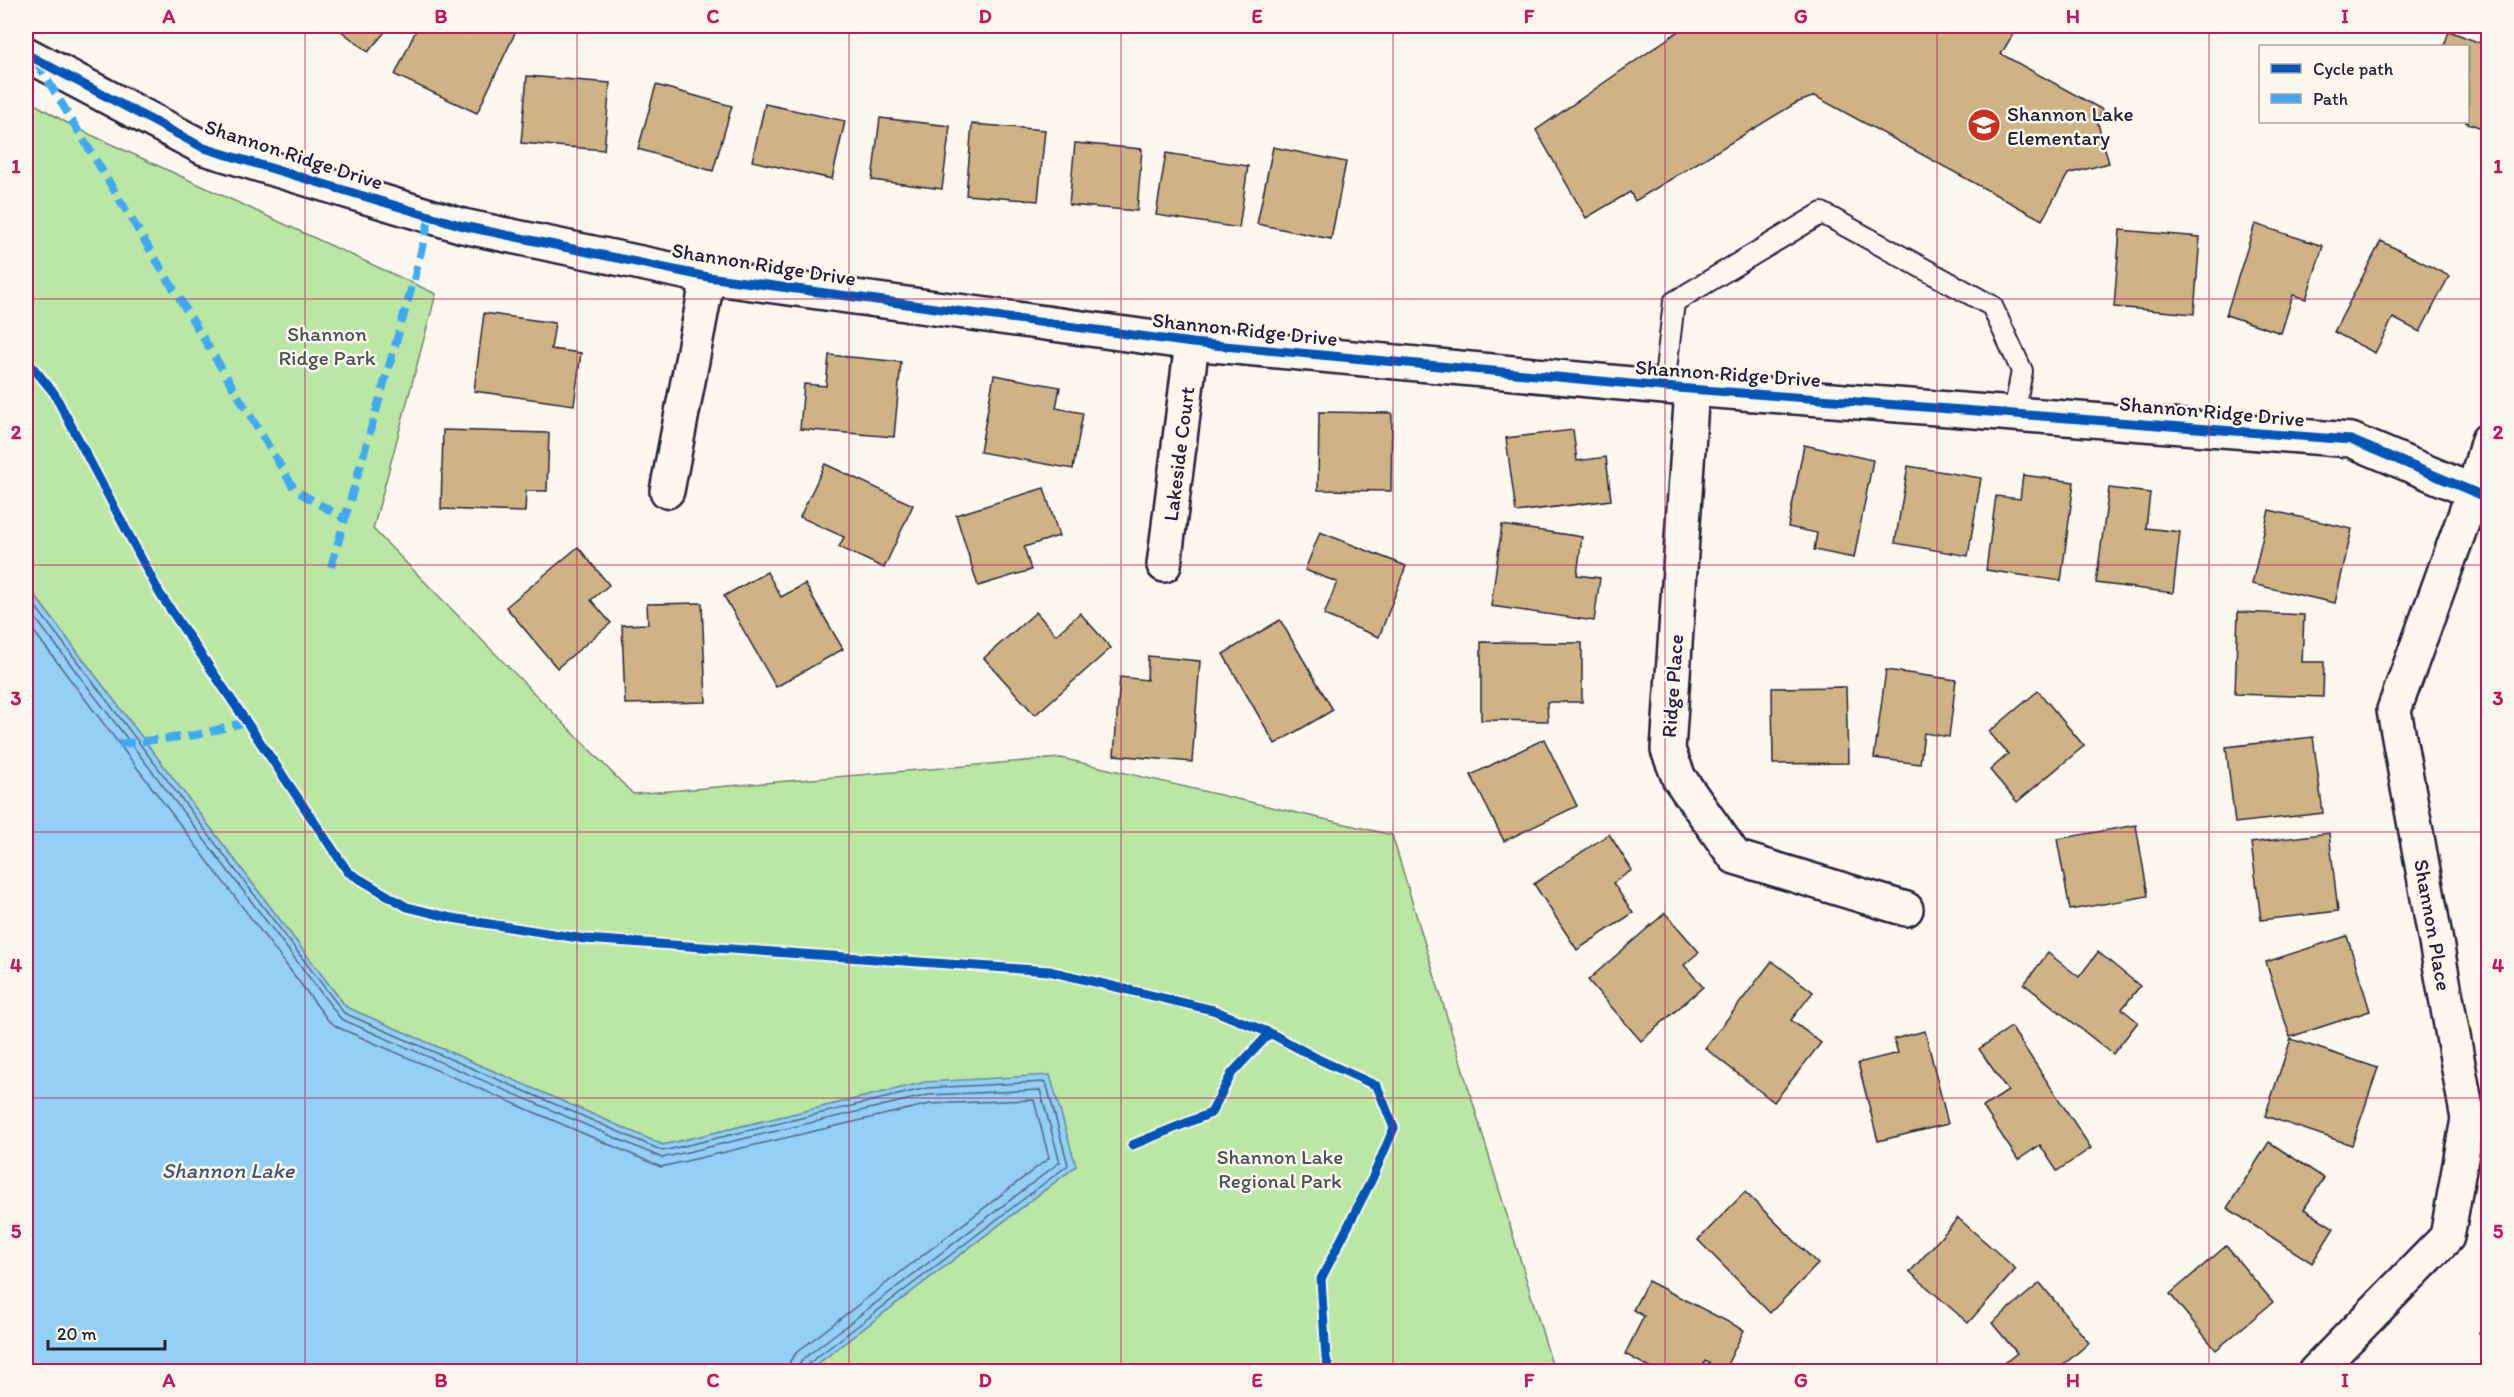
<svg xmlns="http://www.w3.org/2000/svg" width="2514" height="1397" font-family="Itim,sans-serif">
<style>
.green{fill:#bbe7a5;stroke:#6e8470;stroke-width:1.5}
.water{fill:#94cff4;stroke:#668aaa;stroke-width:1.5}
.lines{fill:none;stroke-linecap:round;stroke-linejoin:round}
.shore{stroke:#506785;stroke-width:1.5}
.building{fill:#ceb384;stroke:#22223b;stroke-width:1.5}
.lane-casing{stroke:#22223b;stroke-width:24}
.street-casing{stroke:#22223b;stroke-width:38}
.secondary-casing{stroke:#22223b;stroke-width:38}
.lane{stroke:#fbf7ec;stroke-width:20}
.street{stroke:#fbf7ec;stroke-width:33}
.secondary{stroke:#fbf7ec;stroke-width:33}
.quiet{stroke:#3fa9f5;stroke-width:8;stroke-dasharray:15 8;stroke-linecap:butt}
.cycleway-casing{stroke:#fbf7ec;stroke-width:13}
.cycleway{stroke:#0057b8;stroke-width:9}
.grid{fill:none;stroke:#c2185b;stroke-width:1.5;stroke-opacity:0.55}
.labels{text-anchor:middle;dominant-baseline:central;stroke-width:5;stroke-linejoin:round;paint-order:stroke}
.poi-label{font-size:21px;fill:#22223b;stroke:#fbf7ec;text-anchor:start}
.street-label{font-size:21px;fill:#22223b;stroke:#fbf7ec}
.park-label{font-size:21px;fill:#485356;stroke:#fbf7ec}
.water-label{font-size:22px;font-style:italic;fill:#445672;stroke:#fbf7ec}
.neatline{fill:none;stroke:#c2185b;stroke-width:2}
.grid-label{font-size:20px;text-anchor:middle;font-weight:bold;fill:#c2185b}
</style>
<rect width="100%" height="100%" fill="#fbf7ec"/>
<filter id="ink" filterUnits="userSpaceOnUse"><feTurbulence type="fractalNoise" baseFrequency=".0167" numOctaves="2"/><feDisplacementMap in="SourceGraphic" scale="12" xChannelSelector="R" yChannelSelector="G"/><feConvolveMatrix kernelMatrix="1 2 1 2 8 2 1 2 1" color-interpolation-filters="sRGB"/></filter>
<g filter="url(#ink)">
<path class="green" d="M26,99L74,127L436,294L373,529L633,794L1061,758L1392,835L1554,1371H808L1076,1166L926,1082L663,1145L346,1007L26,584Z"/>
<path class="water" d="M26,584L346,1007L663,1145L926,1082L1050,1075L1076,1166L808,1371H26Z"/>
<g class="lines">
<g class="shore">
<path d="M26,594L344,1013L663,1151L927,1088L1046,1082L1068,1165L808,1364L805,1372"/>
<path d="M26,606L341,1019L662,1158L928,1095L1040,1090L1060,1162L804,1358L799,1365L798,1372"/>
<path d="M26,621L328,1020L337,1027L661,1167L930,1104L1034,1100L1049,1158L797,1352L790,1361L789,1372"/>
</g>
</g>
<g class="building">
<path d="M335,26H390L368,52Z"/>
<path d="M418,26H452L470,34L474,26H509L517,29L477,113L395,75Z"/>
<path d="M1686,26H2018L2001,54L2103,110L2097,120L2109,163L2068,174L2042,220L1815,96L1796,103L1635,201L1630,192L1586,218L1536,130Z"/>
<path d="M2449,31L2488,46L2487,130L2465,122H2468V46H2444Z"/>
<path d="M527,76L610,83L604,150L521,143Z"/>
<path d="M656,85L732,106L713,171L638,149Z"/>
<path d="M765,104L845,121L832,179L752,161Z"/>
<path d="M880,118L950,126L942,189L872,180Z"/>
<path d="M972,124L1045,130L1038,201L966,195Z"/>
<path d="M1075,143L1142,149L1137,211L1069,205Z"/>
<path d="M1273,147L1346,162L1331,239L1257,224Z"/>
<path d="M1166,153L1248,166L1239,228L1156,215Z"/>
<path d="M2255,224L2323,246L2306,299L2293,295L2281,333L2226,315Z"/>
<path d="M2120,230L2200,237L2194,314L2114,307Z"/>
<path d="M2381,241L2449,276L2420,332L2393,318L2375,353L2334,332Z"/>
<path d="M484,313L555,323L551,349L581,353L574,405L474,391Z"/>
<path d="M829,355L901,362L894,437L800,429L804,384L826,386Z"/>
<path d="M994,375L1060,387L1056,408L1083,413L1073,469L980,452Z"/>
<path d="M1319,412L1392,413L1391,491L1318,490Z"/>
<path d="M443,430L549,433L547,491H526L525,512L441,509Z"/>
<path d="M1573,430L1577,461L1606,457L1611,500L1516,512L1506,438Z"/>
<path d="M1804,445L1873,460L1854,558L1814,550L1817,533L1788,527Z"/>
<path d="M825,464L913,505L884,568L839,547L844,537L800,517Z"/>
<path d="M1908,466L1981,478L1968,556L1895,543Z"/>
<path d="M2023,475L2074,482L2061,581L1986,570L1996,496L2020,499Z"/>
<path d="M1044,488L1059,536L1024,547L1031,570L978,586L956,515Z"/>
<path d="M2109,488L2150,493L2146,528L2180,532L2173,593L2096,583Z"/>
<path d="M2269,510L2352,529L2335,603L2252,584Z"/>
<path d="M1502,525L1582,537L1577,575L1600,578L1594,621L1491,606Z"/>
<path d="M1320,532L1406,566L1379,637L1324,615L1337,582L1305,570Z"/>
<path d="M578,547L609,585L591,600L611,623L557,668L506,607Z"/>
<path d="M767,572L781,597L805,584L843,649L776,687L724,596Z"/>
<path d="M702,603L706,702L625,704L622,625L648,624L647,604Z"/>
<path d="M1036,612L1056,635L1080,613L1111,648L1035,715L984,658Z"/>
<path d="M2238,612L2304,615L2302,662H2324L2323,697L2235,694Z"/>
<path d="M1280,620L1333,710L1275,744L1223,654Z"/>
<path d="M1481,642L1582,643V702H1547L1548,721L1481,720Z"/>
<path d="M1148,656L1200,661L1192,762L1114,755L1120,677L1147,680Z"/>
<path d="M1886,670L1956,680L1949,737L1924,733L1920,764L1874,758Z"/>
<path d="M1846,687L1848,763L1773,764L1772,688Z"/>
<path d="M2038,691L2084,746L2017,802L1990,770L2008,754L1989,732Z"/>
<path d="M2313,737L2323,813L2235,823L2226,747Z"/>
<path d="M1544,739L1577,806L1504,841L1471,775Z"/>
<path d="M2136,825L2148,896L2070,910L2057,839Z"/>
<path d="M2329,833L2338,911L2261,920L2251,843Z"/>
<path d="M1609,834L1632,870L1613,883L1633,913L1577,950L1534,884Z"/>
<path d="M1665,913L1699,952L1684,965L1703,987L1641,1041L1588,980Z"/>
<path d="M2347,936L2370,1011L2290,1037L2266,962Z"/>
<path d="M2098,952L2140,986L2122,1009L2138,1022L2113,1054L2024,984L2048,953L2079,977Z"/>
<path d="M1772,961L1813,992L1791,1020L1821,1043L1774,1102L1705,1048Z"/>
<path d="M2011,1027L2091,1148L2057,1171L2040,1145L2018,1160L1983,1107L2008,1091L1979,1049Z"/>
<path d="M1925,1031L1948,1124L1878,1141L1858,1063L1898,1053L1894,1039Z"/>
<path d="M2291,1039L2378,1068L2352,1145L2265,1116Z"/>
<path d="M2269,1142L2324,1178L2304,1209L2334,1228L2312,1263L2227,1208Z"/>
<path d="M1745,1192L1818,1264L1770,1313L1698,1240Z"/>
<path d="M1958,1218L2016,1269L1968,1323L1910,1272Z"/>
<path d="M2226,1246L2273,1302L2216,1350L2170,1294Z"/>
<path d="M1648,1281L1744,1330L1724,1371L1705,1361L1700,1372H1658L1625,1354L1644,1316L1633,1310Z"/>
<path d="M2040,1283L2089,1343L2055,1372H2003L2000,1367L2017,1353L1992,1323Z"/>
<path d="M2488,1320V1340L2479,1333Z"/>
</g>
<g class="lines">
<g class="lane-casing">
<path id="lane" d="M1664,387L1674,302L1822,213L1992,306L2022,371L2014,413"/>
</g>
<g class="street-casing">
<g id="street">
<path d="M1692,388L1668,750L1679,778L1735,857L1906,909"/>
<path d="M667,491L708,277"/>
<path id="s1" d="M1164,565L1192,343"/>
<path d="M2315,1372L2447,1237L2468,1119L2394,710L2473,493L2488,440"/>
</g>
</g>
<g class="secondary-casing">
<path id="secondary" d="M26,54L204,148L463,226L708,277L1192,343L1664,387L2351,440L2488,498"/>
</g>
<use href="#lane" class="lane"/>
<use href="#street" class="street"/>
<use href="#secondary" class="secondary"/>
<g class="quiet">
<path d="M36,61L295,490L345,519"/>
<path d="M331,567L413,283L430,216"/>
<path d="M119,744L196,735L247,722"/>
</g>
<g class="cycleway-casing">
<g id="cycleway">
<path d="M26,54L204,148L463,226L708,277L1192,343L1664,387L2351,440L2488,498"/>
<path d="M26,359L54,393L160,594L348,872L407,907L452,918L585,939L1049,971L1213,1010L1270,1033L1318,1059L1377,1086L1394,1128L1372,1179L1321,1279L1326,1358L1330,1372"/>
<path d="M1132,1145L1211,1113L1232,1073L1270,1033"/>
</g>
</g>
<use href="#cycleway" class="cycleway"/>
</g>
</g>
<path class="grid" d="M305,26V1372M577,26V1372M849,26V1372M1121,26V1372M1393,26V1372M1665,26V1372M1937,26V1372M2209,26V1372M26,299H2488M26,565H2488M26,832H2488M26,1098H2488"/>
<defs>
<g id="school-disc" transform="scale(1.725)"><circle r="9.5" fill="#c8321e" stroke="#fbf7ec"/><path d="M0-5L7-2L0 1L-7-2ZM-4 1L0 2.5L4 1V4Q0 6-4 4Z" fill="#fff"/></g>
</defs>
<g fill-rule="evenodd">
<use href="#school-disc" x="1984" y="125"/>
</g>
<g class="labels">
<g class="poi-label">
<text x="2007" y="113">Shannon Lake<tspan x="2007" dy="24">Elementary</tspan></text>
</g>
<g class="street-label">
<text transform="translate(294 154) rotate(18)">Shannon Ridge Drive</text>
<text transform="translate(764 264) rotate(9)">Shannon Ridge Drive</text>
<text transform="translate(1245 329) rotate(6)">Shannon Ridge Drive</text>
<text transform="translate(1728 373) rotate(4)">Shannon Ridge Drive</text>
<text transform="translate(2212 411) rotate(5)">Shannon Ridge Drive</text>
<text stroke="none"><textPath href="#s1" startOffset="112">Lakeside Court</textPath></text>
<text transform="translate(1672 686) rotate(-86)">Ridge Place</text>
<text transform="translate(2433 925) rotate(80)">Shannon Place</text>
</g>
<g class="park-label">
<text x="327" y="333">Shannon<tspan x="327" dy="24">Ridge Park</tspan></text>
<text x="1280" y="1156">Shannon Lake<tspan x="1280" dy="24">Regional Park</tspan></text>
</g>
<g class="water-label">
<text x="228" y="1170">Shannon Lake</text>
</g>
</g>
<rect width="2514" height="1397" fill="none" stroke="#fbf7ec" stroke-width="66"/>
<rect x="2259" y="45" width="210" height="78" fill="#fbf7ec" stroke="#a4a2a5" stroke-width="1.5"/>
<rect x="2271" y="64" width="30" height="9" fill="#0057b8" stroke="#a4a2a5" stroke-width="1.5"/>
<text x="2313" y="75" font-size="18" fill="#22223b">Cycle path</text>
<rect x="2271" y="94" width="30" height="9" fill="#3fa9f5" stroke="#a4a2a5" stroke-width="1.5"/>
<text x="2313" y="105" font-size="18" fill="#22223b">Path</text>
<path d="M48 1340v9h117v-9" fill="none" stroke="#22223b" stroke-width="3"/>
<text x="57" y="1340" font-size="18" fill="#22223b" stroke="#fbf7ec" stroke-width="4.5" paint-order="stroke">20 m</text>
<rect x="33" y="33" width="2448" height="1331" class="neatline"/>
<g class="grid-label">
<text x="169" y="23">A</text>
<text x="441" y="23">B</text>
<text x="713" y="23">C</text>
<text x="985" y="23">D</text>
<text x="1257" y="23">E</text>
<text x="1529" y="23">F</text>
<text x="1801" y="23">G</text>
<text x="2073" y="23">H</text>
<text x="2345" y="23">I</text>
<text x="16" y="173">1</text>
<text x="2498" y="173">1</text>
<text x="16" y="439">2</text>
<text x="2498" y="439">2</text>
<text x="16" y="705">3</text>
<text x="2498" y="705">3</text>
<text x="16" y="972">4</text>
<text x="2498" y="972">4</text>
<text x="16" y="1238">5</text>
<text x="2498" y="1238">5</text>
<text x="169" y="1387">A</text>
<text x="441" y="1387">B</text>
<text x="713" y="1387">C</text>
<text x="985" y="1387">D</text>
<text x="1257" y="1387">E</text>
<text x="1529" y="1387">F</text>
<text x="1801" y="1387">G</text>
<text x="2073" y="1387">H</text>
<text x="2345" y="1387">I</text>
</g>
</svg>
